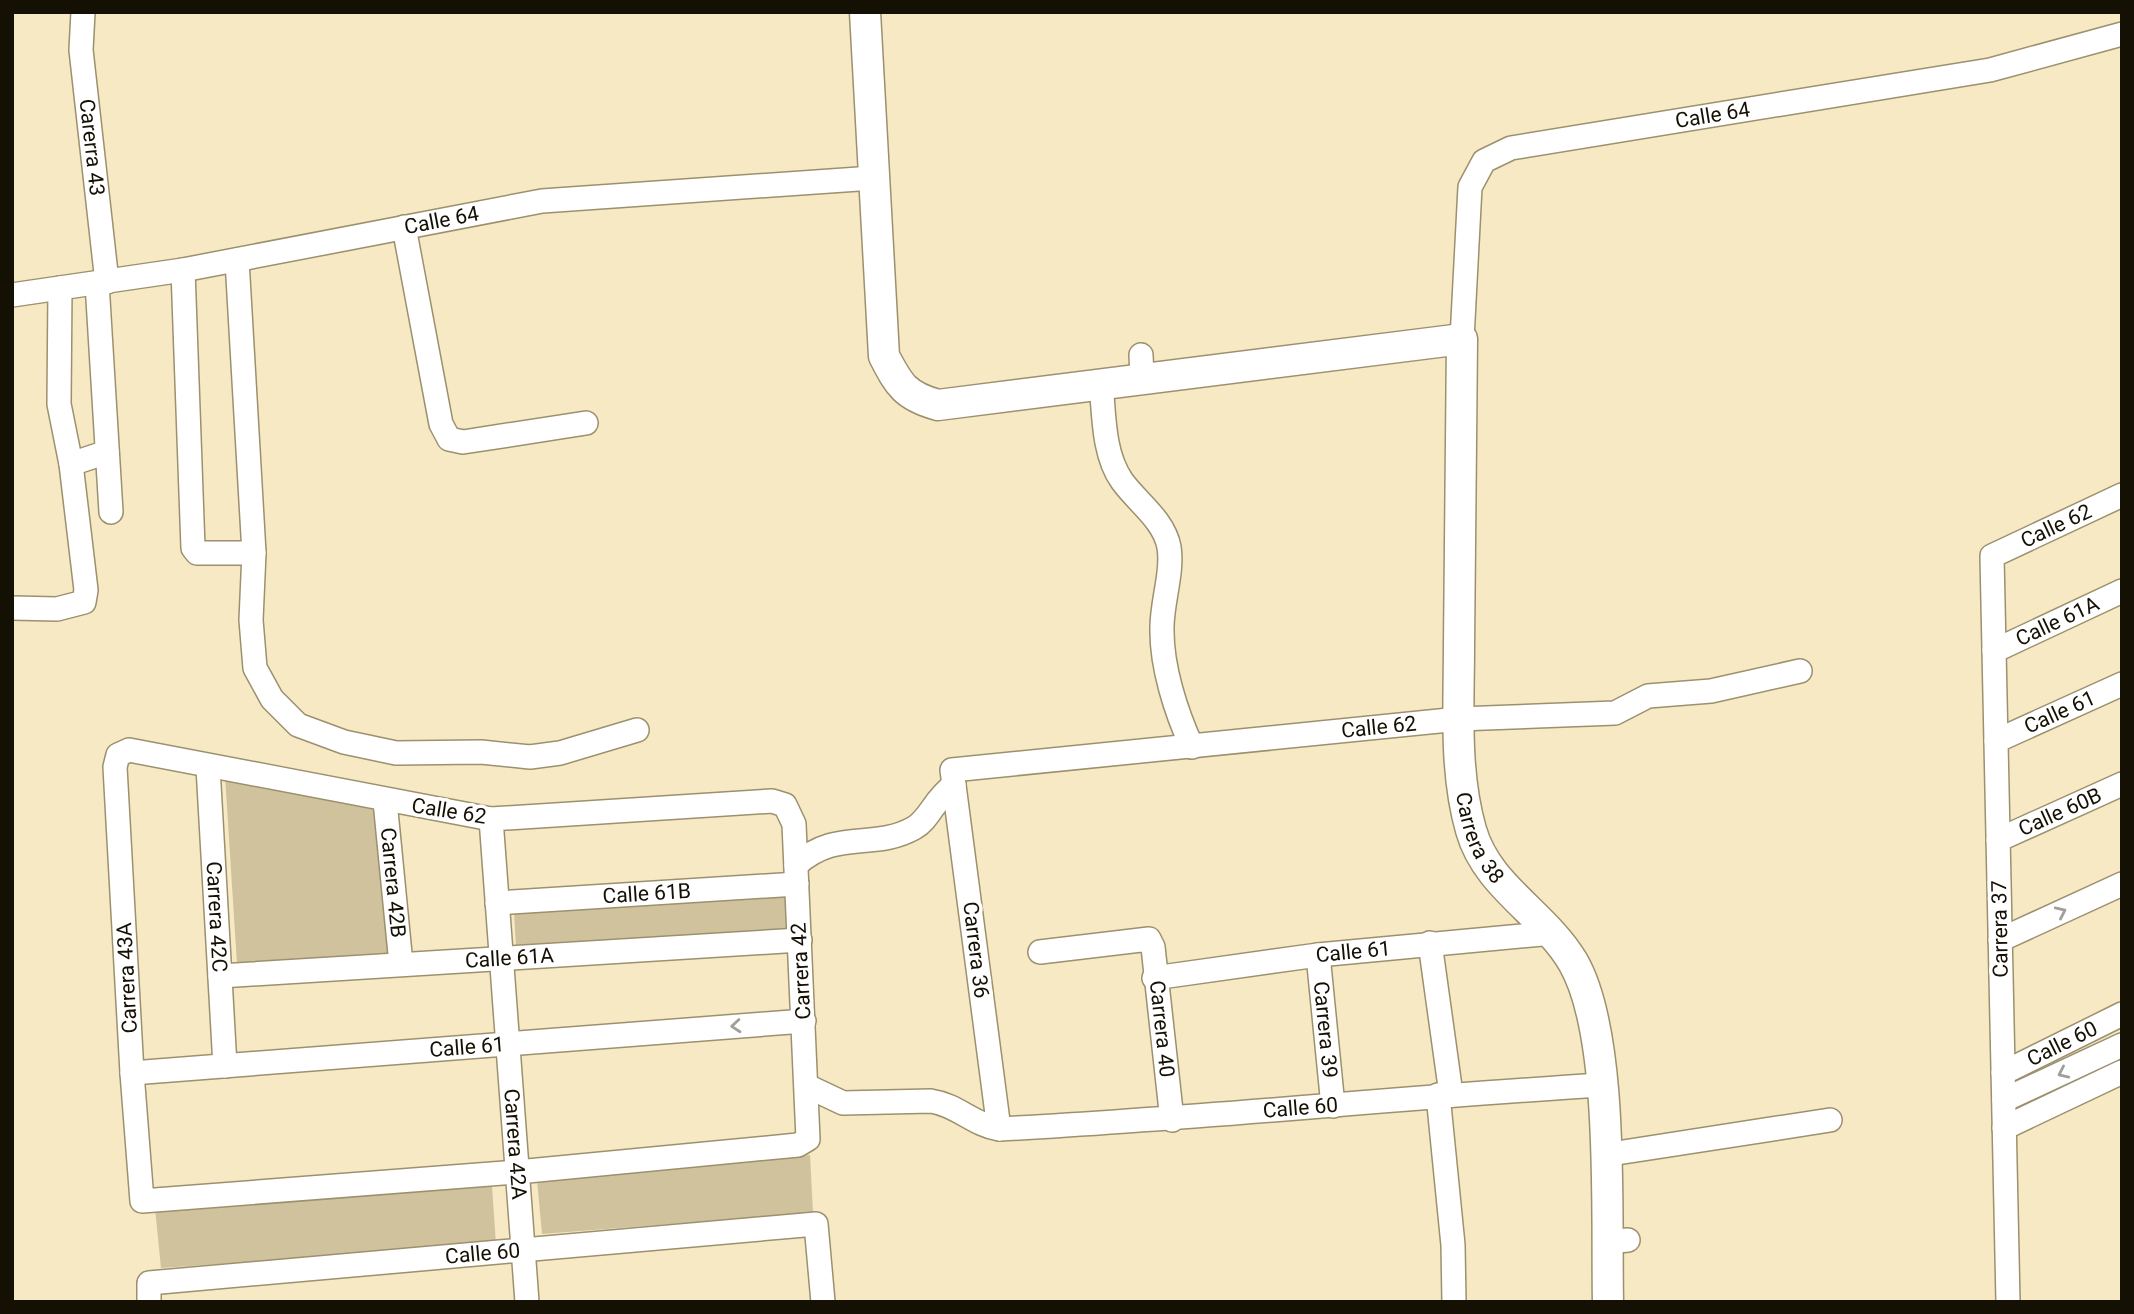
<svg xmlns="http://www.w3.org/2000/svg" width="2134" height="1314" font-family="Roboto,sans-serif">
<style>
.green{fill:#cfc29c}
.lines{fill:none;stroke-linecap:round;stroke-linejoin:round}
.minor-casing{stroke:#9c906e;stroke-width:26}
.major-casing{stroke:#9c906e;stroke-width:33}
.minor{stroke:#fff;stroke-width:23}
.major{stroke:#fff;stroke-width:30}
.oneway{stroke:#a19f9b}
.labels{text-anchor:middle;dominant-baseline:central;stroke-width:7;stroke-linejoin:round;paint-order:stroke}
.street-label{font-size:21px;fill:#151004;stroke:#fff}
</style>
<rect width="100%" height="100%" fill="#f6e9c4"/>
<g class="green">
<path d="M225,776L377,806L388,954L237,964Z"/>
<path d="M785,895L787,930L516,947L514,912Z"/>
<path d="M810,1155L813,1213L542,1234L537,1180Z"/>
<path d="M492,1186L496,1245L161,1268L155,1208Z"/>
</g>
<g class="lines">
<g class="minor-casing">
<g id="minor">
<path id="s1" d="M83,12L81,50L107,282"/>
<path d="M404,227L441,424L449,439L463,442L586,423"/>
<path d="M237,260L254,553L251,620L255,668L272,699L298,725L344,742L396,753L481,752L530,757L560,753L637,730"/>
<path d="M183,270L193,548L197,553H254"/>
<path d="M97,283L111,512"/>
<path d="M60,288L59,404L71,464L107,452"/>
<path id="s2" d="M12,295L183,270L542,201L873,178"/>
<path id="s3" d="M1462,339L1470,187L1484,161L1511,148L1990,70L2122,34"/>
<path d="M1141,355L1142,377"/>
<path d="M1101,382C1104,415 1103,454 1122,481C1137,502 1164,520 1169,547C1173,572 1162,602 1162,627C1161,666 1176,712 1192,747"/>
<path d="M12,608L57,609L84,602L86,590L71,464"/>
<path id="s4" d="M1994,651L2122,591"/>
<path id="s5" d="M1996,741L2122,684"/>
<path d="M129,750L491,819L772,801L785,805L794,824L808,1139L798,1145L517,1172L142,1201L132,1073L115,767L118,755Z"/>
<path id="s6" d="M208,767L225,1066"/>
<path id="s7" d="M385,801L401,964"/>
<path id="s8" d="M491,819L527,1302"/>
<path id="s9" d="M1998,840L2122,784"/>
<path d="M796,865C837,828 873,851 914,828C930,819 934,799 954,785"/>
<path id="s10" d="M497,903L797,884"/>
<path d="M2000,940L2122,884"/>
<path d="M1430,943L1451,1094"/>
<path id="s11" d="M1040,952L1149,939L1153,947L1172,1120"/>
<path id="s12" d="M1318,955L1333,1106"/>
<path id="s13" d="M220,976L800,940"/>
<path id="s14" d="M1154,978L1318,955L1553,933"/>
<path id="s15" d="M132,1073L804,1021"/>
<path id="s16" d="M2003,1073L2122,1014"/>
<path id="s17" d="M807,1086L843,1103L931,1101C957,1105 974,1125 999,1129C1200,1119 1401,1097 1602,1085"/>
<path d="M1438,1095L1453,1245L1454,1302"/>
<path d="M2004,1100L2122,1045"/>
<path d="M2004,1128L2122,1072"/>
<path id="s18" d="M999,1129L952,770L1459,719L1615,713L1648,696L1711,691L1800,671"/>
<path d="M1604,1155L1830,1120"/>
<path d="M1607,1242L1628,1240"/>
<path id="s19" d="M149,1302V1283L816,1224L823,1302"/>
<path id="s20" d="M2008,1302L1992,556L2122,495"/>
</g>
</g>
<g class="major-casing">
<g id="major">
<path id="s21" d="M865,12L884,356C899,385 905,396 938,405L1462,339C1461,441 1460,543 1459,646C1459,706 1454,771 1471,830C1487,887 1544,913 1573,962C1615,1034 1606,1215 1608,1302"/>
</g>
</g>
<use href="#minor" class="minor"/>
<use href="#major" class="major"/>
</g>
<defs><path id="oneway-chevron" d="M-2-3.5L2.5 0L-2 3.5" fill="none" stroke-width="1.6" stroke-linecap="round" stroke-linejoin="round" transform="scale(1.75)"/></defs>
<g class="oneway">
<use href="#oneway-chevron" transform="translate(2061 912) rotate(-25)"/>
<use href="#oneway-chevron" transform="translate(736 1026) rotate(175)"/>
<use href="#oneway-chevron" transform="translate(2063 1073) rotate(155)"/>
</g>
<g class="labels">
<g class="street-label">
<text stroke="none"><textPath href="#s3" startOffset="416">Calle 64</textPath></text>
<text stroke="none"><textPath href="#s1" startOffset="136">Carerra 43</textPath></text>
<text stroke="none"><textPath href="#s2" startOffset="436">Calle 64</textPath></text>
<text stroke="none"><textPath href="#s20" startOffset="817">Calle 62</textPath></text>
<text stroke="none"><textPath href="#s4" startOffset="70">Calle 61A</textPath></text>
<text stroke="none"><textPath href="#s5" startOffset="70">Calle 61</textPath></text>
<text stroke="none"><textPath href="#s18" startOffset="791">Calle 62</textPath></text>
<text transform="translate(449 811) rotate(9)">Calle 62</text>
<text stroke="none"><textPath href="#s9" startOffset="68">Calle 60B</textPath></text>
<text stroke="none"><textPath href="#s21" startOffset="1451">Carrera 38</textPath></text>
<text stroke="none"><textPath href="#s7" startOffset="82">Carrera 42B</textPath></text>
<text stroke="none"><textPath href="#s10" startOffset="150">Calle 61B</textPath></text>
<text stroke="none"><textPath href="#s6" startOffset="150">Carrera 42C</textPath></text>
<text transform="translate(2000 929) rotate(-91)">Carrera 37</text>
<text transform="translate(976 950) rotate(83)">Carrera 36</text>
<text stroke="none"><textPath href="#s14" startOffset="201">Calle 61</textPath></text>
<text stroke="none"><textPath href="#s13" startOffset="290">Calle 61A</textPath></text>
<text transform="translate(801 971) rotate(-93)">Carrera 42</text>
<text transform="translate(127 978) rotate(-93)">Carrera 43A</text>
<text stroke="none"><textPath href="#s11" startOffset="201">Carrera 40</textPath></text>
<text stroke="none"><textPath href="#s12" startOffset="75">Carrera 39</textPath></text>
<text stroke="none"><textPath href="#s16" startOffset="66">Calle 60</textPath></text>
<text stroke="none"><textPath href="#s15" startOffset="336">Calle 61</textPath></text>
<text stroke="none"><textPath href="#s17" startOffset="504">Calle 60</textPath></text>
<text stroke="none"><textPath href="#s8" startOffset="326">Carrera 42A</textPath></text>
<text stroke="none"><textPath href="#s19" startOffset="354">Calle 60</textPath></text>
</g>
</g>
<rect width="2134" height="1314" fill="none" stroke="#151004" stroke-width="28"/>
</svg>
